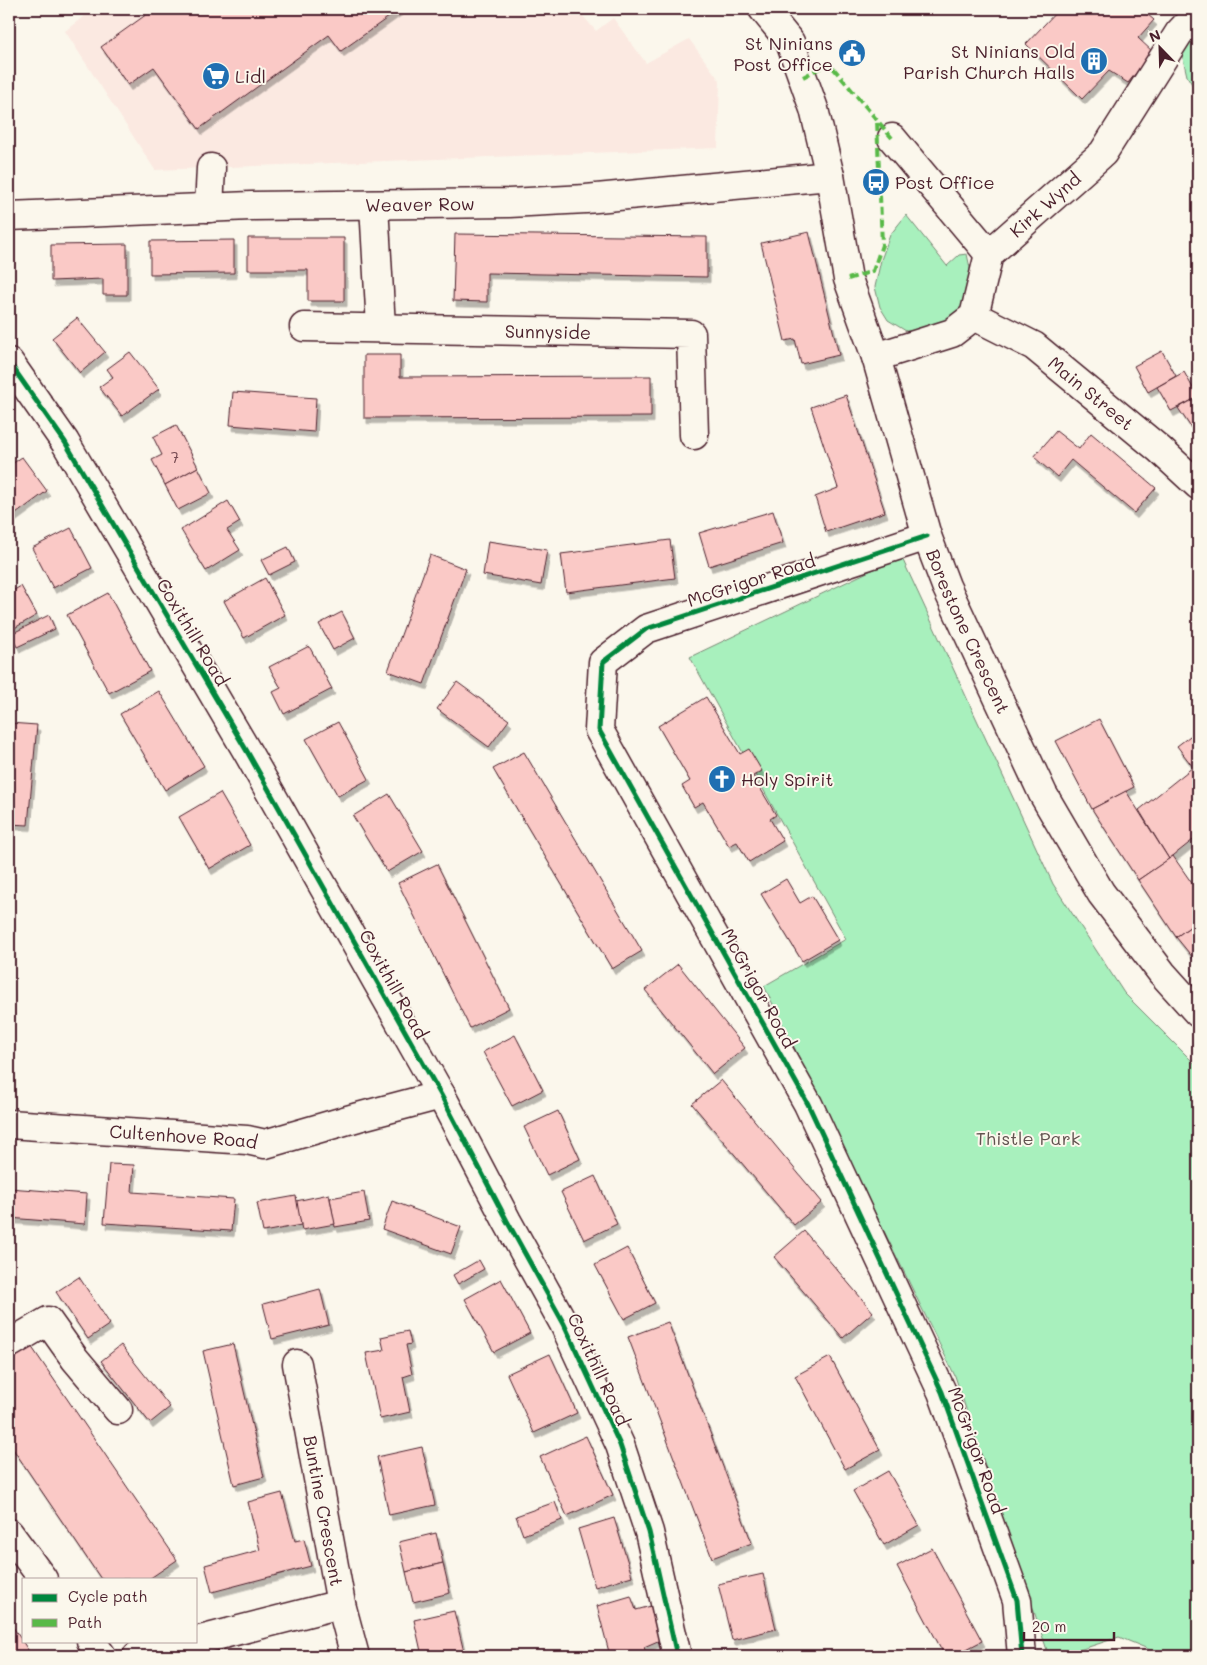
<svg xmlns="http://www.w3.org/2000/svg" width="1207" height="1665" font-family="Mali,sans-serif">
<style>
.built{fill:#fbe9e1}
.green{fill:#a8f0bd;stroke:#798874}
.building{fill:#fac9c6;stroke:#4a1f2b;filter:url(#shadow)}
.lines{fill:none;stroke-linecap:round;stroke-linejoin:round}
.minor-casing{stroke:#4a1f2b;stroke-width:31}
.major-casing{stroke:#4a1f2b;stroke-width:31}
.minor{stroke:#fbf7ec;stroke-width:28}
.major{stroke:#fbf7ec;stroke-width:28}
.quiet{stroke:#58b947;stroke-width:4;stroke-dasharray:8 4;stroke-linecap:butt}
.cycleway-casing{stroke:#fbf7ec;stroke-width:8}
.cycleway{stroke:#00873e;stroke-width:5}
.labels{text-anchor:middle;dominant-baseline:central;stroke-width:4;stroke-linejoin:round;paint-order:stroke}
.number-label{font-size:15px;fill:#764a52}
.poi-label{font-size:18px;fill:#4a1f2b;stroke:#fbf7ec;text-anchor:start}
.street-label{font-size:18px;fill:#4a1f2b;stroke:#fbf7ec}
.park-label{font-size:18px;fill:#625350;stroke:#fbf7ec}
</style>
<defs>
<filter id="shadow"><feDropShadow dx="3" dy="5.5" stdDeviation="0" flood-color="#0004"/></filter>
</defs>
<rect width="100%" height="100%" fill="#fbf7ec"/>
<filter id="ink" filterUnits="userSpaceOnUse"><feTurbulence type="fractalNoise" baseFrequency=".02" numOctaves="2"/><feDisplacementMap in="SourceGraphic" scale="10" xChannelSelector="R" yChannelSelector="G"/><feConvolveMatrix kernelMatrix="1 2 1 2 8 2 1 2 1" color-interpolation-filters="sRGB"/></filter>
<g filter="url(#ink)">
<path class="built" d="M93,9H577L596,31L613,18L646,63L689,39L720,81L718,148L155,170L65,31Z"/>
<g class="green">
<path d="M1198,30V94L1187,76L1182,54L1194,34Z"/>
<path d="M906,215L947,266L959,255L967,254L970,268L966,305L958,318L926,331H906L888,320L880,307L875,287L881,260L890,235Z"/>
<path d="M901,556L1053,884L1124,993L1198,1067V1656H1165L1119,1637L1061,1656H1049L955,1376L764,986L846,939L690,657Z"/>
</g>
<g class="building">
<path d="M154,9H400L341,51L329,35L199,129L154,67L128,85L101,47Z"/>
<path d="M1059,9H1141L1154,20L1138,38L1153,52L1128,83L1109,71L1082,99L1026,44Z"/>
<path d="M809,232L839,355L801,364L795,339L785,341L761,243Z"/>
<path d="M455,234L707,237V277L487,273V302L453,301Z"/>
<path d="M248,238H344V301H308V270H248Z"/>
<path d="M234,240V273L150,274V241Z"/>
<path d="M127,244V295H103V279L51,281V245Z"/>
<path d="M77,318L105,352L80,373L52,338Z"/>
<path d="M1162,351L1176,376L1148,392L1134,366Z"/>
<path d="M130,352L159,389L122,416L99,387L113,377L107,369Z"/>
<path d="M364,355H400V377L651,376V417L364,418Z"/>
<path d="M1184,372L1198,397L1171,411L1157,387Z"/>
<path d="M233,392L316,398L314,432L230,425Z"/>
<path d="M846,395L885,512L826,532L815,497L838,488L811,407Z"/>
<path d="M1198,397V429L1194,432L1178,408Z"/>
<path d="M176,425L198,467L165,485L152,460L162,455L153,437Z"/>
<path d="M1056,431L1079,449L1091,433L1156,488L1134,513L1071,460L1057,477L1034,457Z"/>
<path d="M22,457L47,491L9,519V466Z"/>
<path d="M198,467L211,493L178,510L165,485Z"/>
<path d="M228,501L240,522L227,530L240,550L206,571L181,530Z"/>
<path d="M773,511L783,543L709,566L699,533Z"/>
<path d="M71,528L92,568L53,588L32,548Z"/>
<path d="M670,540L675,578L566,592L561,554Z"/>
<path d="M488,541L547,550L541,585L483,575Z"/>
<path d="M288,547L295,562L269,575L261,560Z"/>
<path d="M430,555L466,569L424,684L388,671Z"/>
<path d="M265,578L285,615L244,638L224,601Z"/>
<path d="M21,586L37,615L11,630L9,625V593Z"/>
<path d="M108,593L150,671L109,693L67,615Z"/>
<path d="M342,612L355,638L333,650L319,624Z"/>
<path d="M49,615L55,629L17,647L11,634Z"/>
<path d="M309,646L332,689L284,714L273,692L281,688L269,667Z"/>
<path d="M457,682L509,720L489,747L437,709Z"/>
<path d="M159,691L204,766L165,790L120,714Z"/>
<path d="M706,697L740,754L749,749L762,771L753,776L776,815L770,819L783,841L749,862L737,842L729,846L703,802L694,807L682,786L690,781L658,726Z"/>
<path d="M1099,719L1134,787L1092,809L1056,741Z"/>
<path d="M338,722L369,779L338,796L306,739Z"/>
<path d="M9,723L37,725L28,825L9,824Z"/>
<path d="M1198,730V836L1169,859L1139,810L1193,767L1177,746Z"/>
<path d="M524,752L642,951L612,969L493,769Z"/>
<path d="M1126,791L1169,859L1138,880L1092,809Z"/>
<path d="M220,793L250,845L209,869L179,817Z"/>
<path d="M389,794L423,851L387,872L353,816Z"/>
<path d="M1173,856L1198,892V921L1176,937L1138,880Z"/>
<path d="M437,864L509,1008L470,1028L398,883Z"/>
<path d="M786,879L800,903L812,896L838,940L802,961L761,894Z"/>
<path d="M1198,921V964L1176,937Z"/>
<path d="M678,964L745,1048L713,1074L645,990Z"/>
<path d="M515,1035L543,1090L512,1106L483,1052Z"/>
<path d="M721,1080L822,1202L794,1225L692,1104Z"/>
<path d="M558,1111L580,1159L547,1175L524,1127Z"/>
<path d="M109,1164L134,1165L132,1192L234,1199L231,1231L104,1223Z"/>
<path d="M595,1176L617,1224L584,1240L561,1192Z"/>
<path d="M9,1188L87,1194L85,1224L9,1218Z"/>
<path d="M364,1192L369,1221L335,1227L330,1198Z"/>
<path d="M329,1194L335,1224L302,1230L296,1201Z"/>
<path d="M296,1196L301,1225L263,1232L257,1203Z"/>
<path d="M392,1201L461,1227L451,1254L382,1229Z"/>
<path d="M804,1231L873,1312L843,1338L774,1257Z"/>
<path d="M627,1248L655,1303L624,1319L595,1265Z"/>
<path d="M479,1260L484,1269L458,1284L453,1275Z"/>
<path d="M79,1277L110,1324L88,1339L56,1292Z"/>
<path d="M501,1279L530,1333L494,1352L465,1299Z"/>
<path d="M320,1289L329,1325L272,1339L263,1304Z"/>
<path d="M668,1322L752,1543L712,1558L628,1337Z"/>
<path d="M408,1331L411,1344L406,1345L412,1374L403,1377L410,1412L380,1419L366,1353L384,1350L381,1337Z"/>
<path d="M29,1343L177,1560L149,1579H101L9,1443V1357Z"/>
<path d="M233,1344L264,1477L234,1485L203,1351Z"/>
<path d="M121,1345L170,1407L150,1423L101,1361Z"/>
<path d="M550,1354L577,1413L534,1433L507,1374Z"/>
<path d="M830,1357L880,1450L845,1469L795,1376Z"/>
<path d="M586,1436L613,1495L567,1516L540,1457Z"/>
<path d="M422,1447L435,1505L389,1515L377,1457Z"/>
<path d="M888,1471L919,1525L884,1545L853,1491Z"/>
<path d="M282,1493L295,1541L304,1539L311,1566L212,1592L205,1565L260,1550L248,1502Z"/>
<path d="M555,1502L562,1520L523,1535L516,1516Z"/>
<path d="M614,1518L632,1576L595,1587L578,1529Z"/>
<path d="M436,1533L443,1563L406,1572L399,1542Z"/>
<path d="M932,1548L982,1641L953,1656H945L897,1566Z"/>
<path d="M443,1563L450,1593L413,1602L406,1572Z"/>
<path d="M763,1574L776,1629L732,1640L718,1584Z"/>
<path d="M631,1596L636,1610L651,1606L660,1640L644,1647L647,1656H610L597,1606Z"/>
<path d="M454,1611L465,1656H422L414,1620Z"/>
<path d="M9,1621L32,1656H9Z"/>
</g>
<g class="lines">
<g class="minor-casing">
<g id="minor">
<path d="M892,138L989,254"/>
<path d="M374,205L381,327"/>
<path d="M209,208L211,168"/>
<path id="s1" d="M9,216L251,206L509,203L586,199L830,176"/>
<path id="s2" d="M974,316L1034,346L1159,449L1198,485"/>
<path id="s3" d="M304,327L691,334L694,435"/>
<path id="s4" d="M876,357L952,333L974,316L989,254L1103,153L1179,33L1198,13"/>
<path d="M9,362L65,442L248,753L441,1095L507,1221L564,1324L620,1445L649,1532L677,1656"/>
<path d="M927,536L646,629L603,662L599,730L808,1104L942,1392L1017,1600L1022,1656"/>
<path id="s5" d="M9,1124L247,1140L265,1144L358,1117L441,1095"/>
<path d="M9,1344L48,1321L75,1359L118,1410"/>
<path id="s6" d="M297,1364L341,1604L355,1656"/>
<path d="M9,1533L43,1579"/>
<path d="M91,1641L102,1656"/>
<path d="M196,1641L341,1604"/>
<path d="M137,1656L196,1641"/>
</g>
</g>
<g class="major-casing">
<g id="major">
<path id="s7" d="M763,9L790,42L814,109L830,176L848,279L876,357L927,536L946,586L1043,794L1101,893L1162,973L1198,1013"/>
</g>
</g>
<use href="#minor" class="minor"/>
<use href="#major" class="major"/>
<g class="quiet">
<path d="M803,77L829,63L892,138"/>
<path d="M848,279L873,271L882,245L877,120"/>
</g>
<g class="cycleway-casing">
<g id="cycleway">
<path d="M9,362L65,442L248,753L441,1095L507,1221L564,1324L620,1445L649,1532L677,1656"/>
<path d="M927,536L646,629L603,662L599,730L808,1104L942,1392L1017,1600L1022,1656"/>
</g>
</g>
<use href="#cycleway" class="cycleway"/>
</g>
</g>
<defs>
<g id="civic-disc" transform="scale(1.4375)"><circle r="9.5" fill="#1f6fb2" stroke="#fbf7ec"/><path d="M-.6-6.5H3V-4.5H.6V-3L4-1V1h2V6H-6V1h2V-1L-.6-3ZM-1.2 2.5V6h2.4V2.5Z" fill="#fff"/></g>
<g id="building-disc" transform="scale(1.4375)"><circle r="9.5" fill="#1f6fb2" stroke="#fbf7ec"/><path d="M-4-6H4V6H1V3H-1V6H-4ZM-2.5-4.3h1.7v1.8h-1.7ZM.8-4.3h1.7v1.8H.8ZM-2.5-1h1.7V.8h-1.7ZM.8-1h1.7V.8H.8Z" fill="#fff"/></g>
<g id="supermarket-disc" transform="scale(1.4375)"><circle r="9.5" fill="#1f6fb2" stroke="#fbf7ec"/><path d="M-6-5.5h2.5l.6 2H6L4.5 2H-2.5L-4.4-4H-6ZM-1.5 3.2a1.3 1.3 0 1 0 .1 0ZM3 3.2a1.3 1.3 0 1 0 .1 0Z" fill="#fff"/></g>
<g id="bus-disc" transform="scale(1.4375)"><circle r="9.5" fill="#1f6fb2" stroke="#fbf7ec"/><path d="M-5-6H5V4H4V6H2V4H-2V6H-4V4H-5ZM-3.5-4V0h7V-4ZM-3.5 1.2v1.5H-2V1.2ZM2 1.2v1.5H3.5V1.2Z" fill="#fff"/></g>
<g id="church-disc" transform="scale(1.4375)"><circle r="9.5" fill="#1f6fb2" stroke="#fbf7ec"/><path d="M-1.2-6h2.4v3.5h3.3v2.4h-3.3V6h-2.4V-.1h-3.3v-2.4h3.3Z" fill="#fff"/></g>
</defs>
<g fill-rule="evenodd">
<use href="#civic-disc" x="852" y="53"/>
<use href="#building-disc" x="1094" y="61"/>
<use href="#supermarket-disc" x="216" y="76"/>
<use href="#bus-disc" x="876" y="182"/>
<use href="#church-disc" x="722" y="779"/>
</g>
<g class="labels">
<g class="number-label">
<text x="175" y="457">7</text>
</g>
<g class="poi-label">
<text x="833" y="43" text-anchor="end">St Ninians<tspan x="833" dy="21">Post Office</tspan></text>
<text x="1075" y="51" text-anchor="end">St Ninians Old<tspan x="1075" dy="21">Parish Church Halls</tspan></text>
<text x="235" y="76">Lidl</text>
<text x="895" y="182">Post Office</text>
<text x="741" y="779">Holy Spirit</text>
</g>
<g class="street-label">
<text stroke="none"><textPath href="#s1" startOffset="411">Weaver Row</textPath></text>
<text stroke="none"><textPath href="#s4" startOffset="246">Kirk Wynd</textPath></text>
<text stroke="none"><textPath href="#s3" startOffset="244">Sunnyside</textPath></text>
<text stroke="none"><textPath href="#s2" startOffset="141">Main Street</textPath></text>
<text transform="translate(751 580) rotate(-18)">McGrigor Road</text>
<text stroke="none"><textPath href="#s7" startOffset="660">Borestone Crescent</textPath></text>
<text transform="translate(193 632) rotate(59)">Coxithill Road</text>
<text transform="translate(394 984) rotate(61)">Coxithill Road</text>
<text transform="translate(759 988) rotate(61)">McGrigor Road</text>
<text stroke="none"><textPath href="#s5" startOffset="175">Cultenhove Road</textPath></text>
<text transform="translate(599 1369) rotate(65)">Coxithill Road</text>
<text transform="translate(977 1450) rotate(70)">McGrigor Road</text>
<text stroke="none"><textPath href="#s6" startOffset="149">Buntine Crescent</textPath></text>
</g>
<g class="park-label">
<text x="1028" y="1138">Thistle Park</text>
</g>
</g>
<rect width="1207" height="1665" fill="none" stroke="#fbf7ec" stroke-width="30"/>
<rect x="15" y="15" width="1177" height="1635" fill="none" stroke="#4a1f2b" stroke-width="2" filter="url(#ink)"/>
<rect x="22" y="1578" width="175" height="65" fill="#fbf7ec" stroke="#b4a19f"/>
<rect x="32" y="1594" width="25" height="8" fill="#00873e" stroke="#b4a19f"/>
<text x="68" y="1602" font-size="15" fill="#4a1f2b">Cycle path</text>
<rect x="32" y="1619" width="25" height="8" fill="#58b947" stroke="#b4a19f"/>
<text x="68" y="1628" font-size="15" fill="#4a1f2b">Path</text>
<g transform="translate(1160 48) rotate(337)" stroke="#fbf7ec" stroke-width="4" paint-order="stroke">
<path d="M0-4L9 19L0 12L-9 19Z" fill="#4a1f2b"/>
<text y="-8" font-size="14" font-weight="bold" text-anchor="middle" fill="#4a1f2b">N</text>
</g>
<path d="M1024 1632v8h90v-8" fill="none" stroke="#4a1f2b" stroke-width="2.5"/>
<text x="1032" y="1632" font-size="15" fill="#4a1f2b" stroke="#fbf7ec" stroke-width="4" paint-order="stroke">20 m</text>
</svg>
